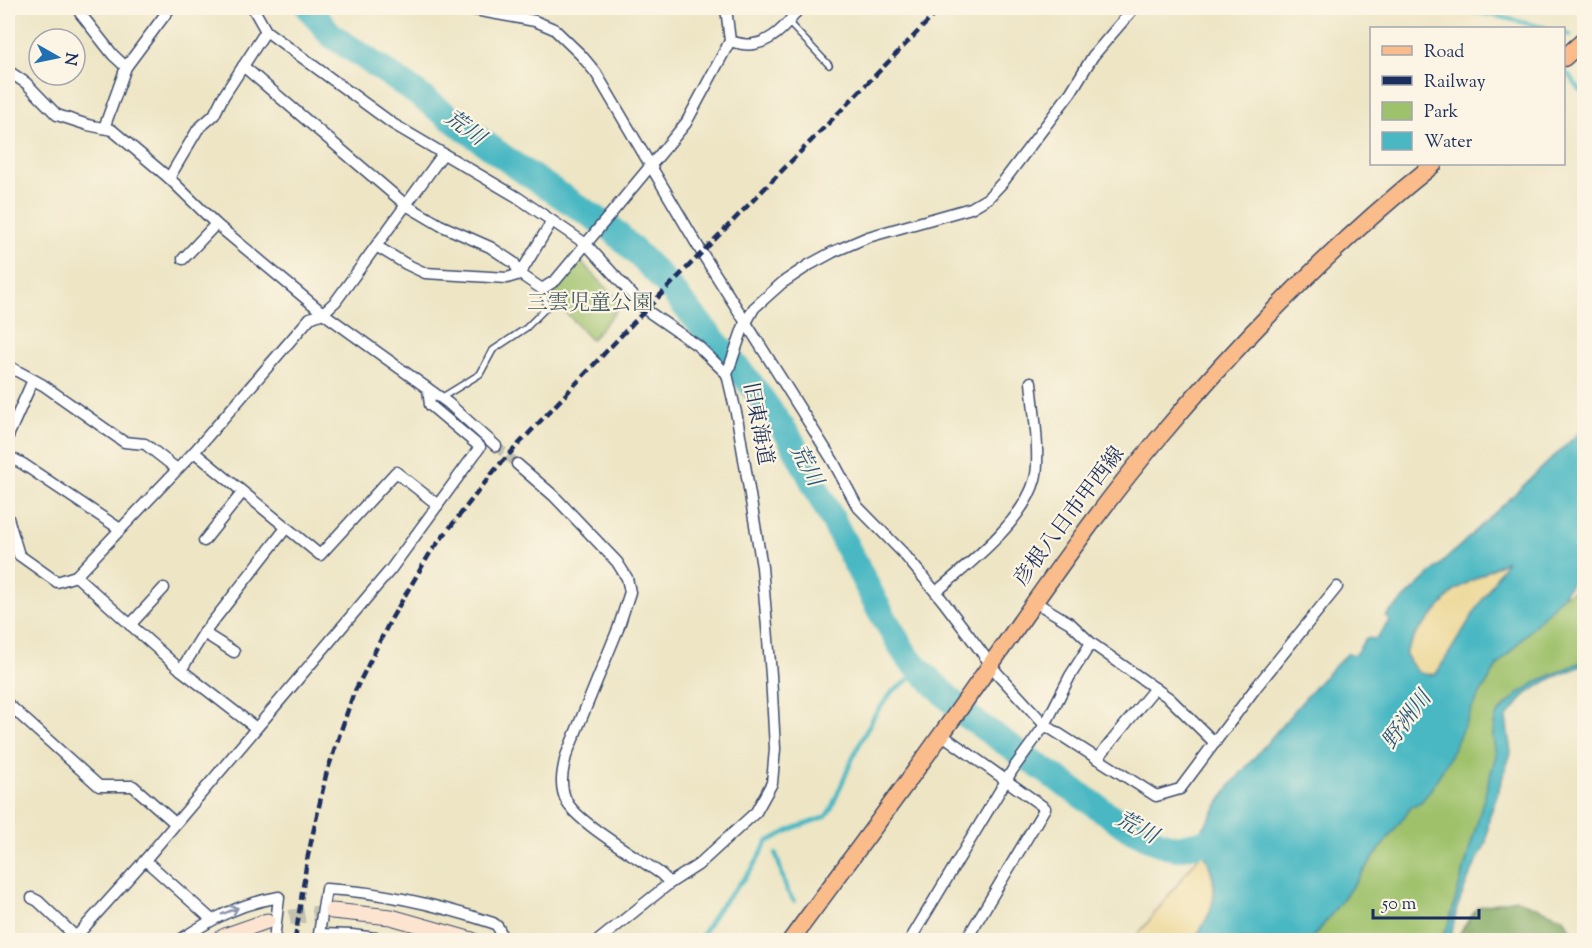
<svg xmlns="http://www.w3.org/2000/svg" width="1592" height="948" font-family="'Sorts Mill Goudy','Noto Serif JP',serif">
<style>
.green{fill:#9ec16b;stroke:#5c7864;stroke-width:1.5}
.forest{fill:#7ea75f;stroke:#4c6b5e;stroke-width:1.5}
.sand{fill:#eeda9e;stroke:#84847e;stroke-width:1.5}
.water{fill:#49b8c3;stroke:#327490;stroke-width:1.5;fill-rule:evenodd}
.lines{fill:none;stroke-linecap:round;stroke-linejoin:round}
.stream{stroke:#49b8c3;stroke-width:4.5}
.river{stroke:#49b8c3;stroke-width:26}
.street-tunnel{stroke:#c3c1b0;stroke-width:10;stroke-dasharray:10 5;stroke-linecap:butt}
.secondary-tunnel{stroke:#c3c1b0;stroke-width:15;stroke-dasharray:15 8;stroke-linecap:butt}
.lane-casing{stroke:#3a4a6d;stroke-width:8}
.street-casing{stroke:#3a4a6d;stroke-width:13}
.secondary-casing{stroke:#3a4a6d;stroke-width:17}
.primary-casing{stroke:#3a4a6d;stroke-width:19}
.lane{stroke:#fff;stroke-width:5}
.street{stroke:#fff;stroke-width:10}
.secondary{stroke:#fde4d0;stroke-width:15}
.primary{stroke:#f9bc8a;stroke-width:16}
.rail{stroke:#1b2f5e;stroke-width:4.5;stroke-dasharray:9 4.5;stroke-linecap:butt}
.oneway{stroke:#8d97ae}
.labels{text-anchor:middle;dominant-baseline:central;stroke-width:4.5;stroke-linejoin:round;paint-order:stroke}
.park-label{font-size:21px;fill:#425b62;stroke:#fcf5e5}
.street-label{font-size:21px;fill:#1b2f5e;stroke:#fcf5e5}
.water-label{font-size:22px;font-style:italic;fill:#29587c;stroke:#fcf5e5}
</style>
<rect width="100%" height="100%" fill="#fcf5e5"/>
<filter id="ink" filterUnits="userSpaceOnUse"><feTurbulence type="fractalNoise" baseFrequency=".0167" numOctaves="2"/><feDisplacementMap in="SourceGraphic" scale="12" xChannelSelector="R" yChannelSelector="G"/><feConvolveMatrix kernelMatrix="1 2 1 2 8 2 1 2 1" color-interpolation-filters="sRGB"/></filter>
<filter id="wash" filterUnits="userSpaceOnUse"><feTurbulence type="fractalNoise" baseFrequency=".008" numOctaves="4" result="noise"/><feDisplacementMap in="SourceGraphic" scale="24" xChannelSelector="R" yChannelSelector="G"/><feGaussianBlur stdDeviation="1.35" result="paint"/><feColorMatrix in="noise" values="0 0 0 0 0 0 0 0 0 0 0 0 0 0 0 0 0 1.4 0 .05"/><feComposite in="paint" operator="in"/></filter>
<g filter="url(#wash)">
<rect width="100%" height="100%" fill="#ede5c4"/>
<g class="green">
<path d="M576,256L622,304L591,340L549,294Z"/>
<path d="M1584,587V661C1563,673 1505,695 1496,718C1491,729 1493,744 1497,755L1448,926L1440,940H1309L1321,928L1412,806L1421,802L1448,760L1474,704L1497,666L1562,596Z"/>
</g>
<path class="forest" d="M1516,899L1564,918L1576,940H1457L1461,931L1478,907Z"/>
<g class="sand">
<path d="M1509,559L1436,674C1416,677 1414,668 1405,653L1417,633L1455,590Z"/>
<path d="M1203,851C1221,888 1216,907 1194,940H1134Z"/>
</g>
<g class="water">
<path d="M1584,428V567L1562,596L1497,666L1474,704L1448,760L1430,791L1421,802L1412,806L1321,928L1309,940H1194C1223,897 1219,882 1197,838L1230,786L1319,682L1348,653L1355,655L1366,638L1376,639L1390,620L1386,616ZM1507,560L1436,674C1416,677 1414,668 1405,653L1417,633L1455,590Z"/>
<path d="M1584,661V665L1550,679L1526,694L1506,718L1511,753L1489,818L1486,843L1470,875L1457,908L1450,940H1440L1448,926L1496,755L1493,738L1495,719L1498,714L1518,694L1540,680Z"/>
</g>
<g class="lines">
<g class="stream">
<path d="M1452,8L1501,17L1546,28"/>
<path d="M1564,33L1570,35"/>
<path d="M1568,74L1584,95"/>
<path d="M776,854L787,891L794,901"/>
<path d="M699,940L717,910L752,869L767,842L794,828L825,817L831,809L855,753L874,716L892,692L921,671"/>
</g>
<path class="river" d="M309,8L331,35L408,87L520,169L612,229L657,273L751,384L790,438L879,609L907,657L968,717L1125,826L1159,843L1177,848L1209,841L1231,843"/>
</g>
</g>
<g filter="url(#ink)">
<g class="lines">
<path class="street-tunnel" d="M496,446L517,464"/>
<path class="secondary-tunnel" d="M267,921L332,911"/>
<g class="lane-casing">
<g id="lane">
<path d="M789,23L829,65"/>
<path d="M441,398L480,374L493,350L526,328L547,307L542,289"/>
</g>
</g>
<g class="street-casing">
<g id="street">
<path d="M79,8L80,13L113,55L126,67"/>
<path d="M253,8L266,31L393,124L517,197L586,244L646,310L698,346L727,374"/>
<path d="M464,8L535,21L554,29L581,55L596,73L702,253L833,461L857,506L904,554L943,601L998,674L1045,725L1156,796L1180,789L1257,686L1337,587"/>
<path d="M730,41C737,43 746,46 754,44C773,41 789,23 799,8"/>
<path d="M243,66L406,205L440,225L490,247L514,263L520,274L542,289L556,280L686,123L730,41L726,8"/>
<path d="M8,71L26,83L57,115L88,125L112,130L169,178L216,224L323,313L448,403L496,446"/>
<path d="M104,128L126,67L170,8"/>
<path d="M169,178L198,129L214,115L223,97L266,31"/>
<path d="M376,246L406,264L425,273L507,278L520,274L552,221"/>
<path d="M183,259L216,224"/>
<path d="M8,366L43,385L124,442L145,444L177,469"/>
<path d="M8,436L33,380"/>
<path d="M194,452L320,555L396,472L438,505"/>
<path d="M8,456L23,464L120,529"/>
<path d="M517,464L554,496L617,562L627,578L630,592L618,629L566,756C562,772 559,787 567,802C577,822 640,859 661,874L670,883"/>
<path d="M8,518L19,555L57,582L76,576L194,452L310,318L323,313L336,301L443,154"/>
<path d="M204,541L242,493"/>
<path d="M76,576L181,670L256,728"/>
<path d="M936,592C969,564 1024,521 1035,479C1041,458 1033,405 1031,382"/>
<path d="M1035,602L1070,623L1091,643L1169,698L1215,743"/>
<path d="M130,625L164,588"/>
<path d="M204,633L234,652"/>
<path d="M181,670L204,633L286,528"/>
<path d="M8,704L99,786H133L175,823"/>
<path d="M941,734L1045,808L966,940"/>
<path d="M1097,759L1155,688"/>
<path d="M145,860L211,919"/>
<path d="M32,898L38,901L76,937"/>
<path d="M73,940L145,860L391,569L480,447L430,405L428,389"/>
<path d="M180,940C213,918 239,904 279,897L274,940"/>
<path d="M391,940L352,935L319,934L326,889C384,892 438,905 493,923C500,927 501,932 500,940"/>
<path d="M599,940L670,883L698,865L756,812L772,783L775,749L771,675L762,567L737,417L727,374L743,328L754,308L782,283L809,265L833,252L868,237L971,208L988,198L1003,182L1071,92L1093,56L1134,8"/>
<path d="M910,940L1013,769L1045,725L1070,676L1091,643"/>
</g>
</g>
<g class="secondary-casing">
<g id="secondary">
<path d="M332,911L391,917L472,940"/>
<path d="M217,940L227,935L267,921"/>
</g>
</g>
<g class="primary-casing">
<g id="primary">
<path d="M1564,58L1584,40"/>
<path d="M791,940C841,872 892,804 941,735C1012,636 1079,533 1157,440C1241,339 1332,246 1434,164"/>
</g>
</g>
<use href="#lane" class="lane"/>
<use href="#street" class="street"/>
<use href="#secondary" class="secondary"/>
<use href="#primary" class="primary"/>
<path class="rail" d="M295,940L307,860L326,775L353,695L390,621L430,553L498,466L635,321L941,8"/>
</g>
<defs><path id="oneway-shaft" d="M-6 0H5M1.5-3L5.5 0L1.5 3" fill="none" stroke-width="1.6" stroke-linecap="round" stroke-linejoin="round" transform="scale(1.5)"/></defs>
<use class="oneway" href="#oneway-shaft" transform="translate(230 911) rotate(-22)"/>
</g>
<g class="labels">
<g class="park-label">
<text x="590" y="304">三雲児童公園</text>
</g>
<g class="street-label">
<text transform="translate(757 424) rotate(79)">旧東海道</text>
<text transform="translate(1070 517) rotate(-53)">彦根八日市甲西線</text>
</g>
<g class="water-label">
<text transform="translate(464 129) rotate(36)">荒川</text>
<text transform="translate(805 466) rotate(62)">荒川</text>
<text transform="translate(1408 721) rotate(-53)">野洲川</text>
<text transform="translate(1136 829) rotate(28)">荒川</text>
</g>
</g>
<rect width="1592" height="948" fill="none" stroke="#fcf5e5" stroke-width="30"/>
<rect x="1370" y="27" width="195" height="138" fill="#fcf5e5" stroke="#a2a6af" stroke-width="1.5"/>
<rect x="1382" y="46" width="30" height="9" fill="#f9bc8a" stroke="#a2a6af" stroke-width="1.5"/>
<text x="1424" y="57" font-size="18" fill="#1b2f5e">Road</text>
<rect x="1382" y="76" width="30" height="9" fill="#1b2f5e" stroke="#a2a6af" stroke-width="1.5"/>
<text x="1424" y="87" font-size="18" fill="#1b2f5e">Railway</text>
<rect x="1382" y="102" width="30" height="18" fill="#9ec16b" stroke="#a2a6af" stroke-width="1.5"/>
<text x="1424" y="117" font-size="18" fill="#1b2f5e">Park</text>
<rect x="1382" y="132" width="30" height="18" fill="#49b8c3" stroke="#a2a6af" stroke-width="1.5"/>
<text x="1424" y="147" font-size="18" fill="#1b2f5e">Water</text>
<g transform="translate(57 57) rotate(99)"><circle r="28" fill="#fcf5e5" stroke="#a2a6af" stroke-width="1.5"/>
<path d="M0-4.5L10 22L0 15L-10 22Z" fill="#1f6fb2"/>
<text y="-9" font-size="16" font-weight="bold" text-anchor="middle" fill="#1b2f5e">N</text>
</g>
<path d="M1373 909v9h106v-9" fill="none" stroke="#1b2f5e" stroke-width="3"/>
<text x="1382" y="909" font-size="18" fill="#1b2f5e" stroke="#fcf5e5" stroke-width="4.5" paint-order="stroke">50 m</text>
</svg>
